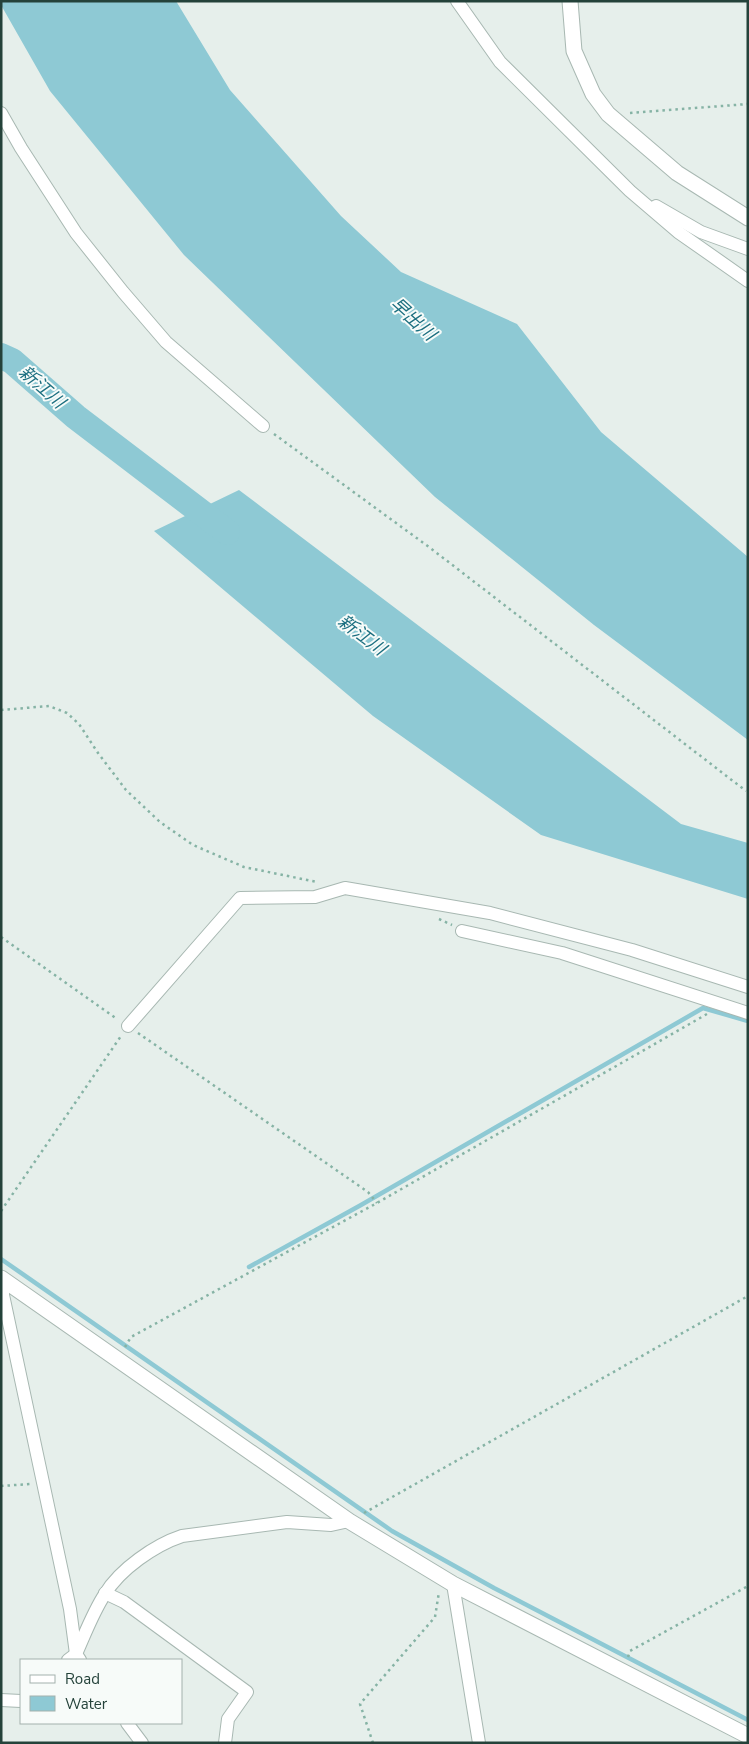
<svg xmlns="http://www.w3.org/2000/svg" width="749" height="1744" font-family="'Nunito Sans','Noto Sans JP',sans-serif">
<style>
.water{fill:#8ec9d4}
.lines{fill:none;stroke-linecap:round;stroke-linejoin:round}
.stream{stroke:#8ec9d4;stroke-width:4.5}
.river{stroke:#8ec9d4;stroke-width:26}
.minor-casing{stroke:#a8b8b2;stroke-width:14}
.tertiary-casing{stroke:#a8b8b2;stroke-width:17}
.path{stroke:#86b3a5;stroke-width:2.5;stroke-dasharray:2.5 4;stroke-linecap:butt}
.minor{stroke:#fff;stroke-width:12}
.tertiary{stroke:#fff;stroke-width:15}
.labels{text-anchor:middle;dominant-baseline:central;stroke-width:4;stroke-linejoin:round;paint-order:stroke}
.water-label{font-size:18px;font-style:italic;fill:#1c6f80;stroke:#f7fbf9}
</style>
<rect width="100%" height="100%" fill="#e6efeb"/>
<g class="water">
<path d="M1,1H176L230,90L341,216L401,272L517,324L601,432L748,557V740L594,625L435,497L184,255L50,91L1,5Z"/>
<path d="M239,490L681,824L748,843V899L541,835L373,716L154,531Z"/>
</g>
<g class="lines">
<g class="stream">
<path d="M1,1259L392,1531L494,1588L748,1720"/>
<path d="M249,1267L361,1205L703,1008L748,1021"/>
</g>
<path class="river" d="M1,356L12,361L76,417L227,532"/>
<g class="minor-casing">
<g id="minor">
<path d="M457,1L500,62L630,191L678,232L748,281"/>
<path d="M1,113L21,148L76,233L123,292L166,342L263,426"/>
<path d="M656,206L701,232L748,249"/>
<path d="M462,931L562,953L748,1013"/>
<path d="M128,1026L240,898L315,897L345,888L490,913L632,950L748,987"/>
<path d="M3,1279V1295L70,1609L76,1654L80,1660"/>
<path d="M453,1584L479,1743"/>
<path d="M105,1593L124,1602L247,1692L228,1719L225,1743"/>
<path d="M68,1660L76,1654C85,1634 93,1612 105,1594C120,1569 155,1545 182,1536L287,1522L331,1525L349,1521"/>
<path d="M1,1700L21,1701"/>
<path d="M127,1723L142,1743"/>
</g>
</g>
<g class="tertiary-casing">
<g id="tertiary">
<path d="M570,1L574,51L593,94L608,114L677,173L748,218"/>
<path d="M1,1278L349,1521L453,1584L748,1736"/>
</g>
</g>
<g class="path">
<path d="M630,113L748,104"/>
<path d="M274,434L429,547L746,791"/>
<path d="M1,710L49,706L67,713L79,724L98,753L126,790L160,822L193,845L244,867L317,882"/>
<path d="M439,919L452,925"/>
<path d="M1,937L117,1019"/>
<path d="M138,1033L368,1192L377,1203"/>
<path d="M1,1211L121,1036"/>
<path d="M125,1347L131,1337L377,1203L707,1014"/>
<path d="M1,1486L30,1484"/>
<path d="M364,1513L748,1296"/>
<path d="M628,1657L630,1651L748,1586"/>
<path d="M373,1743L360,1704L435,1617L439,1592"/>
</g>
<use href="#minor" class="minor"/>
<use href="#tertiary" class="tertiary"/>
</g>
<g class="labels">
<g class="water-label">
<text transform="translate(413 319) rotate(42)">早出川</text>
<text transform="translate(42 387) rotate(41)">新江川</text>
<text transform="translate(362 635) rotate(37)">新江川</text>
</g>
</g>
<rect width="749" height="1744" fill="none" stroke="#24423a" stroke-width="5"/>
<rect x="20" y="1659" width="162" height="65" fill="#f7fbf9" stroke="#a3b1ad"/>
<rect x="30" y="1675" width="25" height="8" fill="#ffffff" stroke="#a3b1ad"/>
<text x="65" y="1684" font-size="15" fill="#24423a">Road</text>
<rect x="30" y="1696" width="25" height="15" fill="#8ec9d4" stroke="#a3b1ad"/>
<text x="65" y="1709" font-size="15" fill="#24423a">Water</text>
</svg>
